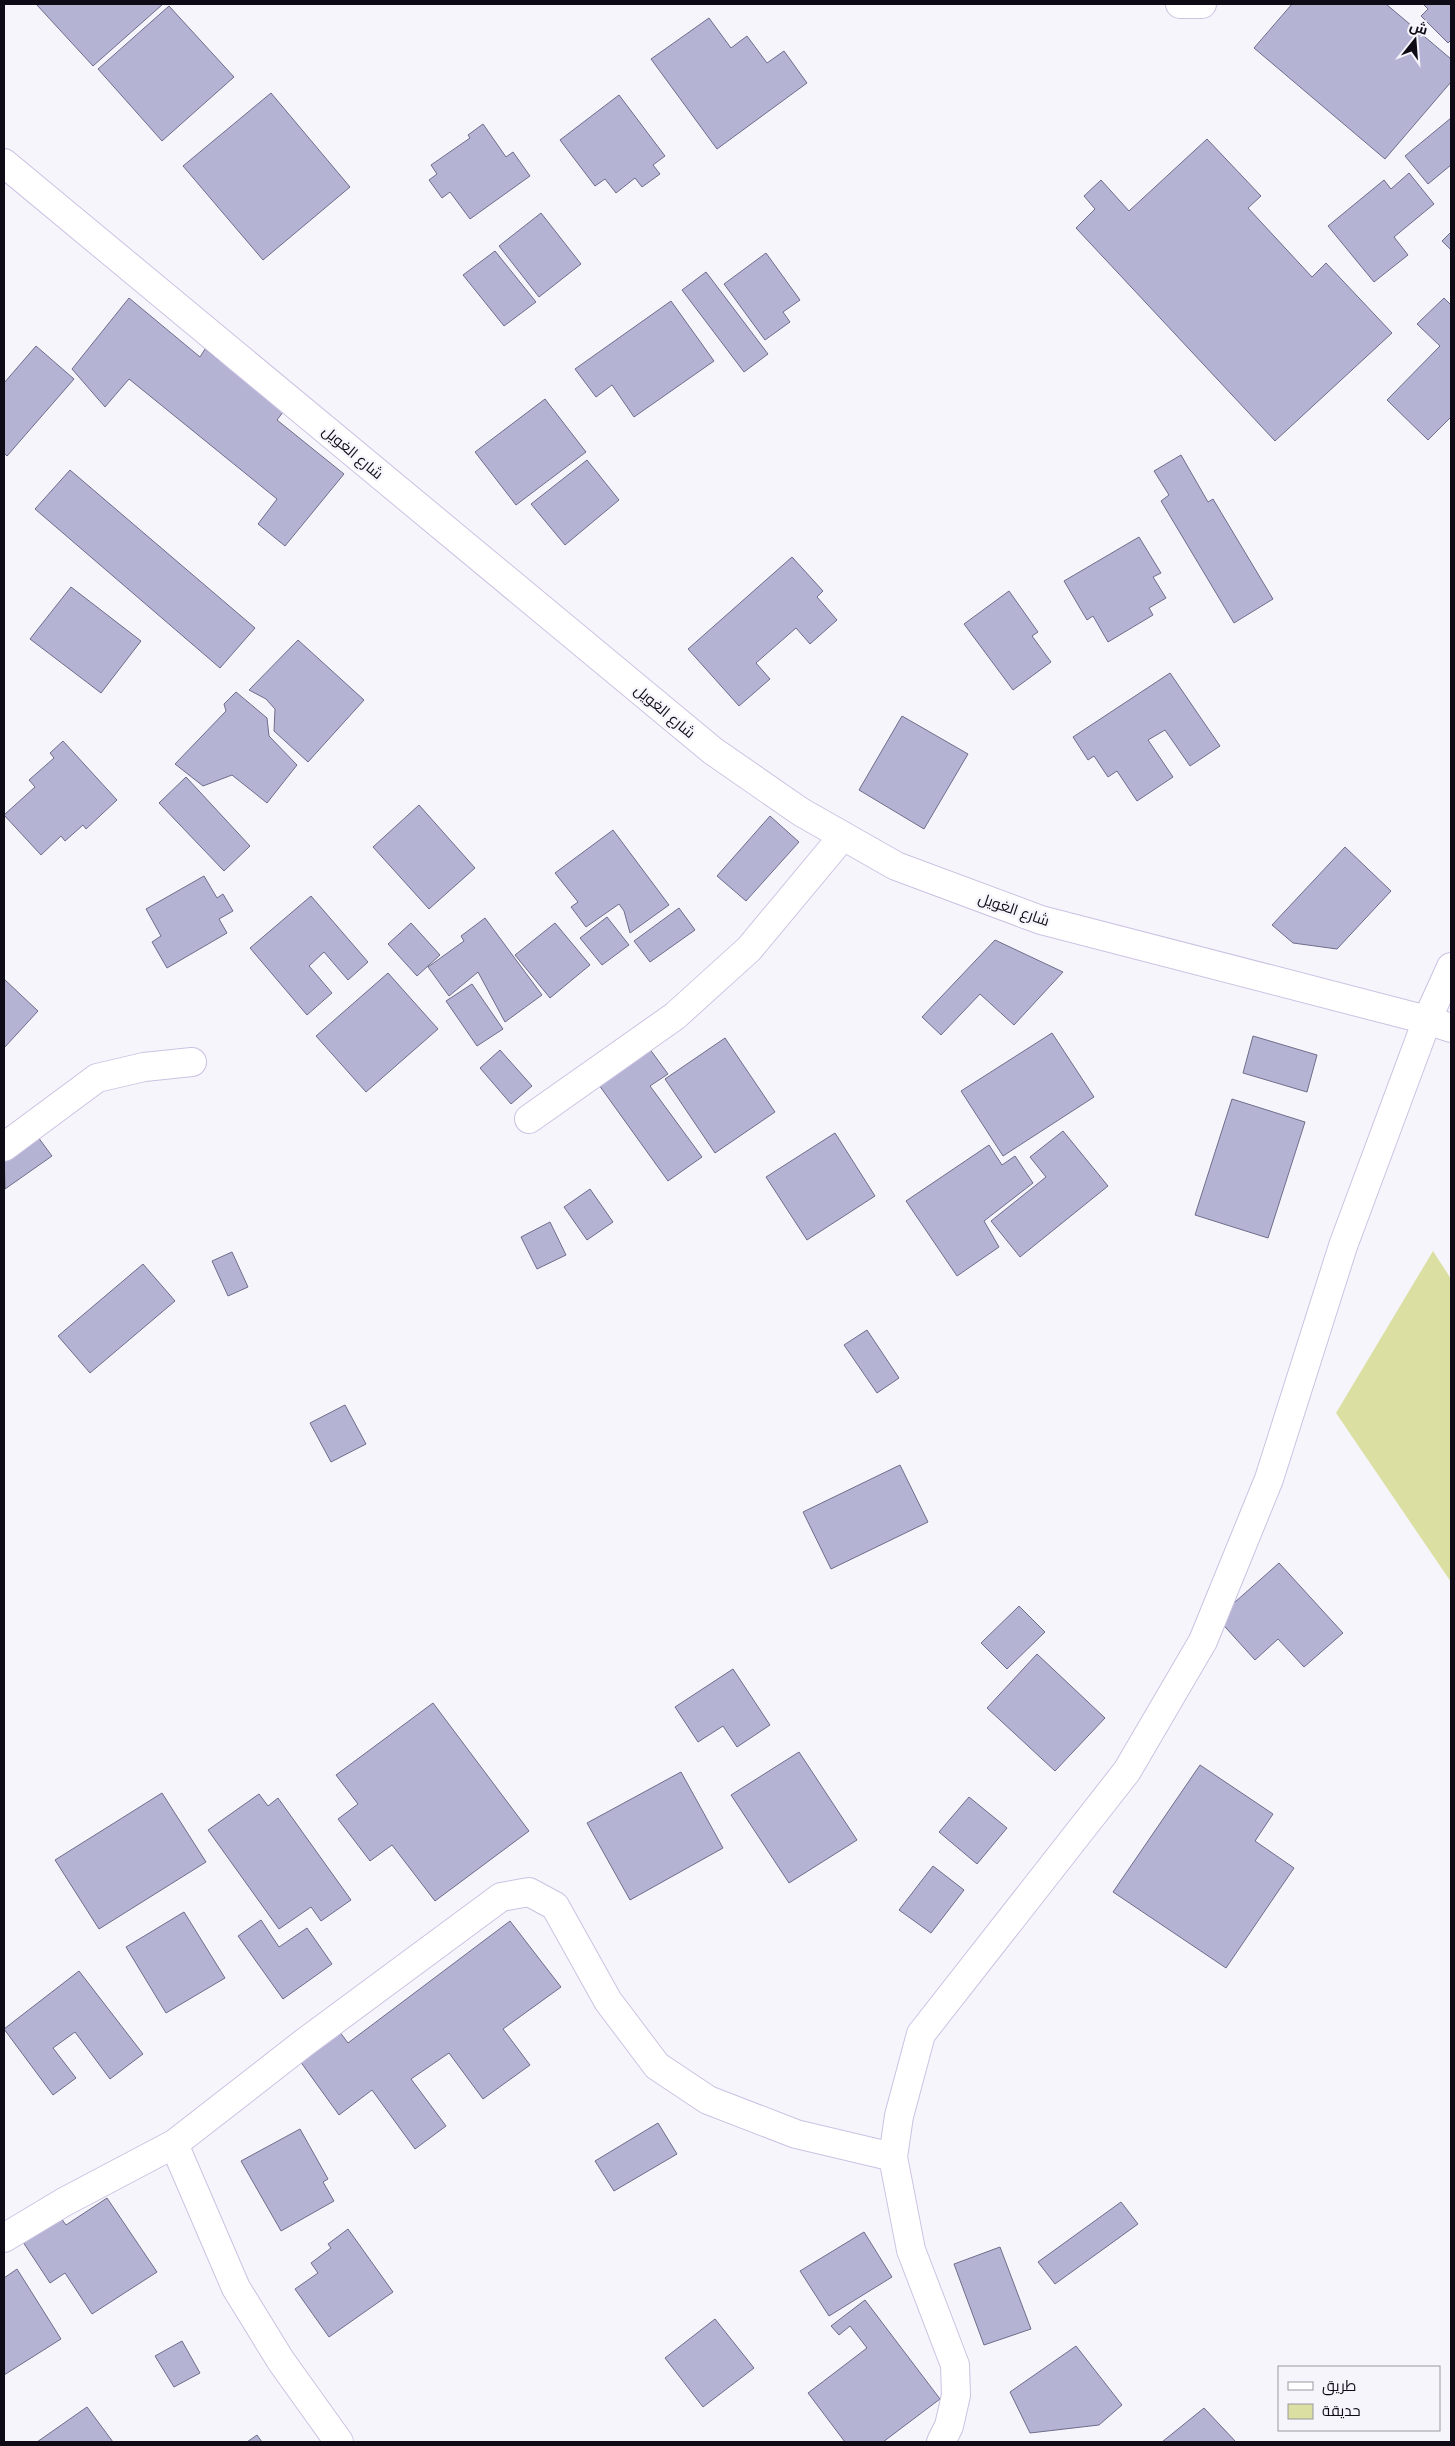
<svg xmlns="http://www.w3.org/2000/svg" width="1455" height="2446" font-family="'PT Sans',Cairo,sans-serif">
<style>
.green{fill:#dbe0a2}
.building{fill:#b4b3d3;stroke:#6e6d8b}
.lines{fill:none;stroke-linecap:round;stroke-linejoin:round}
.minor-casing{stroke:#ccc2e2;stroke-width:30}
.tertiary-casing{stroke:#ccc2e2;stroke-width:30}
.minor{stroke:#fff;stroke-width:28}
.tertiary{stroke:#fff;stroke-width:28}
.labels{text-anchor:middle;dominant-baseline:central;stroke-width:5;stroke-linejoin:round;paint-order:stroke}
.street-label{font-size:15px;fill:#0f0b16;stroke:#f7f5fc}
</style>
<rect width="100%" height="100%" fill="#f7f5fc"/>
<path class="green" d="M1433,1251L1451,1279V1582L1336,1413Z"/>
<g class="building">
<path d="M36,4H163L93,66Z"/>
<path d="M1292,4H1386L1451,59V82L1385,159L1254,48Z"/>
<path d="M1423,4H1451V40L1448,43L1421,16L1428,9Z"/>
<path d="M169,6L234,77L162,141L98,69Z"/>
<path d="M709,18L731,48L747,36L767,63L784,51L807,83L717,149L651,59Z"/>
<path d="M271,93L350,187L263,260L183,166Z"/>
<path d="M619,95L665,156L653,165L660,174L642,187L635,178L616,193L605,179L595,186L560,140Z"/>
<path d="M1451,118V165L1428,184L1405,156Z"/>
<path d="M483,124L506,157L513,152L530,176L470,219L450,192L442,198L429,180L437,174L431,165L470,138L468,135Z"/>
<path d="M1207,139L1261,196L1248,208L1312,277L1326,263L1392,333L1275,441L1076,228L1095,209L1084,196L1101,180L1129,211Z"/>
<path d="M1409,173L1434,204L1394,237L1408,255L1374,282L1328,226L1384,180L1391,189Z"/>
<path d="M541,213L581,264L539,297L499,246Z"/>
<path d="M1451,232V250L1442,241Z"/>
<path d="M495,251L536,302L504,326L463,275Z"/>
<path d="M766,253L800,300L783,312L790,322L765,340L724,284Z"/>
<path d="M706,272L768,354L744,372L682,290Z"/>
<path d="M129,298L200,357L205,349L229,368L233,363L283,412L277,420L344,474L285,546L258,524L277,499L129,379L105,407L72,369Z"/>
<path d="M1444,298L1451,305V417L1428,440L1387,400L1440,346L1417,324Z"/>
<path d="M671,301L714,361L634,417L612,385L596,397L575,369Z"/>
<path d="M36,346L74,379L7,456L4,453V383Z"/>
<path d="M545,399L586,452L516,505L475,452Z"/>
<path d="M1181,455L1208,502L1213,499L1273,599L1234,623L1161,501L1169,495L1154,471Z"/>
<path d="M587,460L619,500L565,545L531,504Z"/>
<path d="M70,470L255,628L220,668L35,509Z"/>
<path d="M1139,537L1161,573L1153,577L1166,598L1149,608L1153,615L1108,642L1093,616L1087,620L1064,581Z"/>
<path d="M792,557L823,591L817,597L837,620L810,644L796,628L756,663L770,679L739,706L688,649Z"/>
<path d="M71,587L141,641L101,693L30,639Z"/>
<path d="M1009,591L1038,632L1032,636L1051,662L1013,690L964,624Z"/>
<path d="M298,640L364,700L308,762L274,731L275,709L266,699L249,690Z"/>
<path d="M1170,673L1220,746L1190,766L1165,730L1148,740L1173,777L1137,801L1117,771L1108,777L1094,756L1088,760L1073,737Z"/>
<path d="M236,692L267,718L269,736L297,765L267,803L232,775L203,786L175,764L226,711L224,704Z"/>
<path d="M902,716L968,754L924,829L859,790Z"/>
<path d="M63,741L117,800L86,829L83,825L65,841L61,836L41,855L4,815L35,787L29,780L54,758L50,753Z"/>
<path d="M186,777L250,846L224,871L159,803Z"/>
<path d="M419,805L475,868L429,909L373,847Z"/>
<path d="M770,816L799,842L746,901L717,876Z"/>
<path d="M613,830L669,905L630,933L624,911L619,904L586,927L571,907L578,902L555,873Z"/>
<path d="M1345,847L1391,891L1337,949L1293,943L1272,925Z"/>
<path d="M204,876L217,898L223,894L233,911L219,919L227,933L167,968L152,942L161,936L146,909Z"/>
<path d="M311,896L368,962L348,980L324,952L309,966L332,993L307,1015L250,948Z"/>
<path d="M679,908L695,930L650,962L634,941Z"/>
<path d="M607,917L629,945L602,965L580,938Z"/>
<path d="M485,918L542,995L505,1022L478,972L449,996L428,967L464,941L461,936Z"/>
<path d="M411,923L440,955L417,976L388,944Z"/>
<path d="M555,923L590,965L550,998L515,955Z"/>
<path d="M995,940L1063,972L1014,1025L980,994L941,1035L922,1017Z"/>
<path d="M388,973L438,1029L366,1092L316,1036Z"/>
<path d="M4,979L38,1011L4,1048Z"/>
<path d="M472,984L503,1029L477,1046L446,1001Z"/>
<path d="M1052,1033L1094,1097L1003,1156L961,1091Z"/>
<path d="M1253,1036L1317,1055L1307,1092L1243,1073Z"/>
<path d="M725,1038L775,1112L715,1153L665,1079Z"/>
<path d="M649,1048L668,1074L650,1086L702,1157L668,1181L599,1085Z"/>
<path d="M500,1050L532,1086L511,1104L480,1068Z"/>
<path d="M1232,1099L1305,1122L1268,1238L1195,1215Z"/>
<path d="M32,1129L52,1156L5,1189L4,1150Z"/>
<path d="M1063,1131L1108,1186L1020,1257L991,1221L1046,1177L1030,1157Z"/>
<path d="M835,1133L875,1196L807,1240L766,1177Z"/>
<path d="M989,1145L1002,1165L1015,1156L1033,1183L984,1221L999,1247L957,1276L906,1201Z"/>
<path d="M590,1189L613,1222L587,1240L564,1207Z"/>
<path d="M550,1222L566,1255L537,1269L521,1237Z"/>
<path d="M232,1252L248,1287L228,1296L212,1261Z"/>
<path d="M143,1264L175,1301L90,1373L58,1336Z"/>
<path d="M867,1330L899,1378L877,1393L844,1345Z"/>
<path d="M345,1405L366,1444L331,1462L310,1423Z"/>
<path d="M900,1465L928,1522L831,1569L803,1512Z"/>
<path d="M1279,1563L1343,1633L1304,1667L1278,1639L1255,1660L1217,1618Z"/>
<path d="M1019,1606L1045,1632L1007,1669L981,1643Z"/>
<path d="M1037,1654L1105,1718L1055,1771L987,1708Z"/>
<path d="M733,1669L770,1725L737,1747L723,1726L698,1742L675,1707Z"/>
<path d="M433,1703L529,1831L435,1901L392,1845L370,1861L338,1819L358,1804L336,1775Z"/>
<path d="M799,1752L857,1840L789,1883L731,1795Z"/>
<path d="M1200,1765L1273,1814L1255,1841L1294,1868L1226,1968L1113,1892Z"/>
<path d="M681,1772L723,1848L630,1900L587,1823Z"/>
<path d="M162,1793L206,1862L99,1929L55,1860Z"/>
<path d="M259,1794L268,1806L278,1798L351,1900L321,1921L311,1907L279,1929L208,1830Z"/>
<path d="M969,1797L1007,1828L977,1864L939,1832Z"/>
<path d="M933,1866L964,1890L931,1933L899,1910Z"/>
<path d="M184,1912L225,1978L166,2013L126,1947Z"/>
<path d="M261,1920L279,1947L307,1928L332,1964L283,1999L238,1936Z"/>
<path d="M510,1921L561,1987L503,2029L530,2065L483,2099L449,2053L411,2079L446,2126L415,2149L372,2090L339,2115L300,2061L339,2031L348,2043Z"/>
<path d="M79,1971L143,2054L110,2079L75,2032L53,2048L76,2078L53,2095L4,2029Z"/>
<path d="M658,2123L677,2154L614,2191L595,2161Z"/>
<path d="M300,2129L328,2179L323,2182L334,2201L281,2231L241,2161Z"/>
<path d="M107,2198L157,2272L92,2314L65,2273L50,2283L21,2239L58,2214L66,2225Z"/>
<path d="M1121,2202L1138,2224L1055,2284L1038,2262Z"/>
<path d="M348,2229L393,2292L329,2337L295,2289L318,2273L311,2263L331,2248L328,2244Z"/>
<path d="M864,2232L892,2277L829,2316L800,2271Z"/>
<path d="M1000,2247L1031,2329L984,2345L954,2264Z"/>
<path d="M17,2269L61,2339L4,2375V2278Z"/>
<path d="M865,2300L940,2399L883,2442H845L808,2393L867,2348L850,2326L839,2335L831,2326Z"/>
<path d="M715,2319L754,2368L703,2407L665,2358Z"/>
<path d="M182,2341L200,2373L174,2387L155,2356Z"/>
<path d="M1076,2346L1122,2405L1099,2425L1030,2433L1010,2392Z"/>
<path d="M87,2407L113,2442H37Z"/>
<path d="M1204,2408L1236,2442H1162Z"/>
<path d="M257,2435L262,2442H247Z"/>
</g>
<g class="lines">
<g class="minor-casing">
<g id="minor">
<path d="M1180,4H1202"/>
<path d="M529,1119L675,1016L749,949L843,836"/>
<path d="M4,1147L97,1078L144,1067L192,1062"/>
<path d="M174,2144L236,2288L281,2361L339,2442"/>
<path d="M4,2238L64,2202L174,2144L305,2042L501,1897L529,1892L555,1906L608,2001L657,2066L708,2100L796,2134L893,2157"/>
</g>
</g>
<g class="tertiary-casing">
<g id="tertiary">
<path d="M4,163L713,751L801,812L896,866L1041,920L1427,1020L1451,1028"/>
<path d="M941,2442L949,2426L956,2395L955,2365L911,2250L893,2157L899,2116L921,2034L1127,1771L1203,1641L1269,1479L1343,1246L1427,1020L1451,967"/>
</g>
</g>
<use href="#minor" class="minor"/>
<use href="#tertiary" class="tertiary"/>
</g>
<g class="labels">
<g class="street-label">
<text transform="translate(353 452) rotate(40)">شارع الغويل</text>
<text transform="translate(665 711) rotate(40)">شارع الغويل</text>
<text transform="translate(1014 909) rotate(19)">شارع الغويل</text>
</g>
</g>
<rect width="1455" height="2446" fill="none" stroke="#0f0b16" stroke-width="10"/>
<rect x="1278" y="2366" width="162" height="65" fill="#f7f5fc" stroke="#9a97a0"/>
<rect x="1288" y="2382" width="25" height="8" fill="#ffffff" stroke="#9a97a0"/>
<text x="1322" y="2391" font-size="15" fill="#0f0b16">طريق</text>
<rect x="1288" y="2404" width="25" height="15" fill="#dbe0a2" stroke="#9a97a0"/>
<text x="1322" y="2416" font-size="15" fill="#0f0b16">حديقة</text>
<g transform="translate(1415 40) rotate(17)" stroke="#f7f5fc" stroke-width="4" paint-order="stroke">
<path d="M0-4L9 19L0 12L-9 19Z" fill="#0f0b16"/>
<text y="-8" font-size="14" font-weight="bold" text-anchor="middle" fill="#0f0b16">ش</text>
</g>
</svg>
